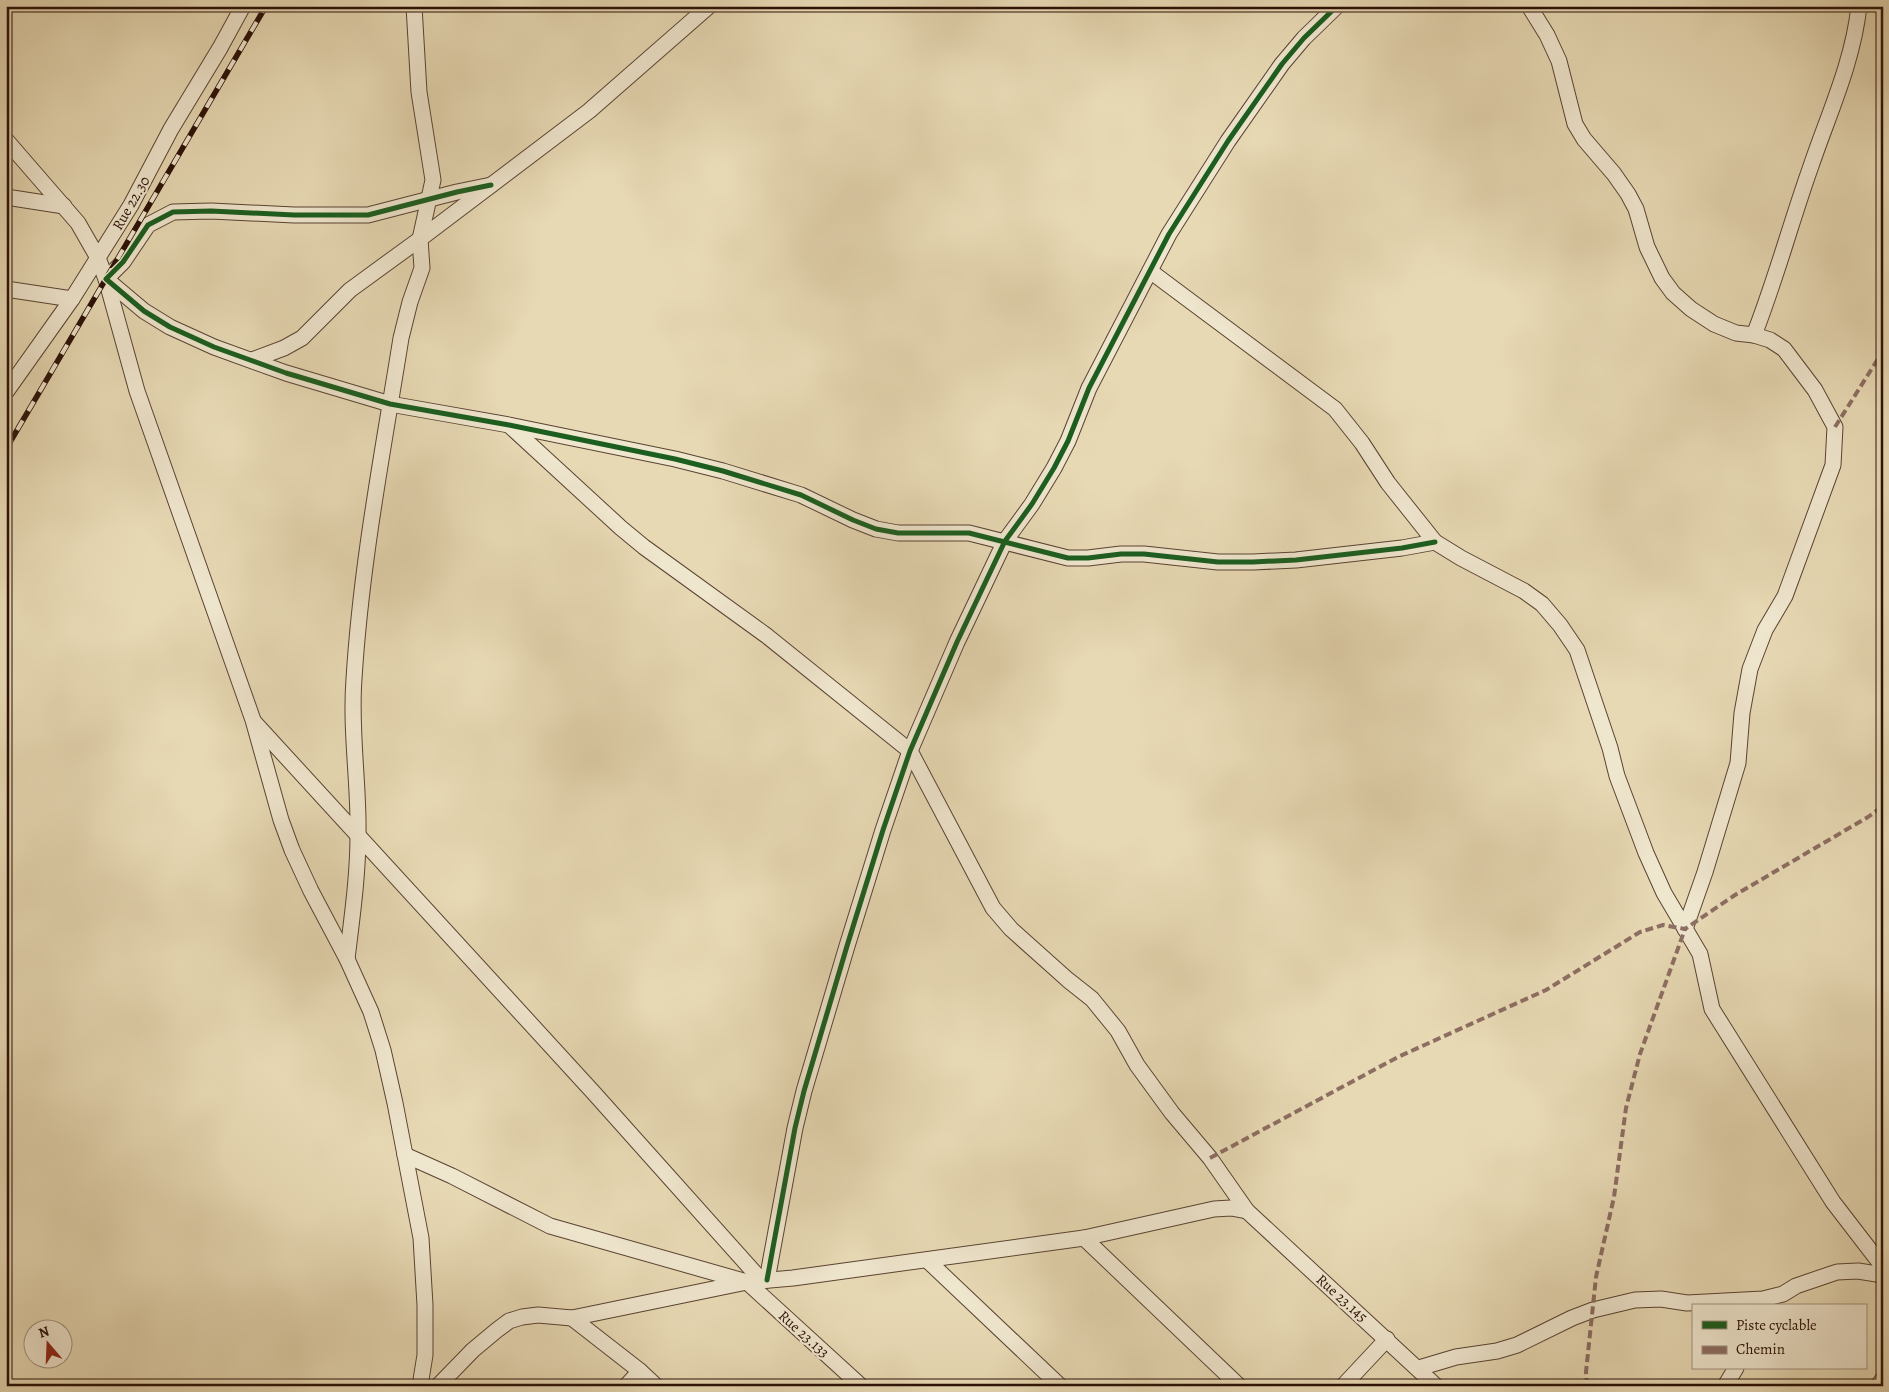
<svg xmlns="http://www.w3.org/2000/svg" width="1889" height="1392" font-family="Alegreya,serif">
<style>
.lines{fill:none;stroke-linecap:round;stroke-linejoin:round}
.street-casing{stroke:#5a4332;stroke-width:17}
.street{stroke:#efe6ce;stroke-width:15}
.rail-casing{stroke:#2b1107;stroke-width:5.5}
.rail{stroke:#efe6ce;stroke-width:4;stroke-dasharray:11;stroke-linecap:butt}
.quiet{stroke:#8d6e63;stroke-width:4;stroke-dasharray:8 4;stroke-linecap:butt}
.cycleway-casing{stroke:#efe6ce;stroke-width:8}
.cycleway{stroke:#1b5e20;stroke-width:5}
.labels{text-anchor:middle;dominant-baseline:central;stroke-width:4.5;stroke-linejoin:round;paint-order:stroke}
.street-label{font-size:15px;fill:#2b1107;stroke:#efe6ce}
</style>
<rect width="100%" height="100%" fill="#e7d9b4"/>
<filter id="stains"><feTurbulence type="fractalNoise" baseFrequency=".004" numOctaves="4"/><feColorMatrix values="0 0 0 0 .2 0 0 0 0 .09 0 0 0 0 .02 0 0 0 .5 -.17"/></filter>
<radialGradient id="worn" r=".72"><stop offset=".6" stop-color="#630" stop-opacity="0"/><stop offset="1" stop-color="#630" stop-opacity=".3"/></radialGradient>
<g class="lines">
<g class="street-casing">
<g id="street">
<path d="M1529,6L1547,35L1559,61L1575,124L1584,139L1614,174L1628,194L1636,209L1647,247L1662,278L1673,293L1691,309L1714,324L1736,333L1754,335L1770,340L1784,349L1815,390L1835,427L1833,465L1785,596L1765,630L1750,669L1742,713L1738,763L1705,872L1685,929"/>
<path d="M6,140L78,223L98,258L106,279L137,391L253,720L281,820L292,850L311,891L347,959L371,1012L383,1050L395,1103L421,1238L425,1305V1355L420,1386"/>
<path d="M491,185L457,192L368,215H294L211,211L173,212L148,225L123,262L106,279L144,311L170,327L214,347L286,373L390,404L509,425L675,459L723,471L801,495L853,520L876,529L898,533H969L1068,558H1088L1121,554H1144L1218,562H1253L1296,560L1402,548L1435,542"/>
<path d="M6,197L64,206"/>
<path d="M1150,271L1335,409L1362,443L1388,483L1435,542L1461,558L1524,591L1542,604L1560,625L1577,650L1610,748L1617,776L1646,853L1664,893L1700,954L1712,1009L1833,1202L1883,1267"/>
<path d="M6,289L72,299"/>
<path d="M1754,335C1776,279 1791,222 1811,166C1829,113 1853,62 1859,6"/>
<path d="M252,360L284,348L302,338L350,290L420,239L589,111L709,6"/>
<path d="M6,392L72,299L131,205L171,129L220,48L243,6"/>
<path d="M510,426L621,528L644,547L767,636L910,751L993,908L1011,929L1068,980L1092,999L1118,1031L1137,1065L1172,1113L1210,1158L1247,1211L1436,1386"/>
<path d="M255,723L593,1092L762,1281"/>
<path d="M347,959C352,917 358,876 358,834C359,783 350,731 354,679C361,564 383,451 401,338L410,302L422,268L420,239L433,180L419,92L414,6"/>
<path d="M405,1155L452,1176L550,1226L747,1282L861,1386"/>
<path d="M1084,1238L1239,1386"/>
<path d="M927,1260L1060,1386"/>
<path d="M767,1280L795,1128L804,1091L847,946L883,830L910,751L957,642L1005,541L1032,504L1054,468L1068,441L1089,388L1169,234L1228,141L1282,64L1304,38L1337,6"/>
<path d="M572,1318L640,1371L656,1386"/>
<path d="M1419,1368L1456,1357L1497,1351L1517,1345L1572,1318L1593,1310L1635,1300L1661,1299L1687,1303L1763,1299L1783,1294L1796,1286L1837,1272L1858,1271L1883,1275"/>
<path d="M438,1386L473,1350L497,1330L509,1321L522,1317L538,1315L572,1318L747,1282L793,1278L1084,1238L1214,1209L1231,1208L1247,1211"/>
<path d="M626,1386L640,1371"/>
<path d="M1343,1386L1387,1339"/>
<path d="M1725,1386L1736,1368"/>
<path d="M1878,1386L1883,1379"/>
</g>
</g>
<use href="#street" class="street"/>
<g class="rail-casing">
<path id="rail" d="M6,449L266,6"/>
</g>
<use href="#rail" class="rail"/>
<g class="quiet">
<path d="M1835,427L1883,351"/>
<path d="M1210,1158L1398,1057L1546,990L1640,932L1663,925L1685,929L1735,895L1868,817L1883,806"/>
<path d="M1587,1386L1586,1372L1596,1277L1614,1197L1626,1108L1640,1054L1685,929"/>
</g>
<g class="cycleway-casing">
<g id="cycleway">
<path d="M491,185L457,192L368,215H294L211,211L173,212L148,225L123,262L106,279L144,311L170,327L214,347L286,373L390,404L509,425L675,459L723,471L801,495L853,520L876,529L898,533H969L1068,558H1088L1121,554H1144L1218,562H1253L1296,560L1402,548L1435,542"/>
<path d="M767,1280L795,1128L804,1091L847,946L883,830L910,751L957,642L1005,541L1032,504L1054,468L1068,441L1089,388L1169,234L1228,141L1282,64L1304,38L1337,6"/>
</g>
</g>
<use href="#cycleway" class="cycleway"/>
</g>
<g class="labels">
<g class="street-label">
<text transform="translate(131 203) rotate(-60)">Rue 22.30</text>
<text transform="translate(1342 1298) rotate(42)">Rue 23.145</text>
<text transform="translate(804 1334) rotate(42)">Rue 23.133</text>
</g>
</g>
<rect width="1889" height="1392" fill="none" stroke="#e7d9b4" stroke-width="25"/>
<rect x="8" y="8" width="1874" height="1377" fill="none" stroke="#2b1107" stroke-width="2.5"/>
<rect x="12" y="12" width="1864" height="1367" fill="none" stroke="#2b1107"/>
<rect x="1692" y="1304" width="175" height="65" fill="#efe6ce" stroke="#a1917e"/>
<rect x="1702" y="1321" width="25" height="8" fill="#1b5e20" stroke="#a1917e"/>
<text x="1736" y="1330" font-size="15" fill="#2b1107">Piste cyclable</text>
<rect x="1702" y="1346" width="25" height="8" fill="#8d6e63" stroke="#a1917e"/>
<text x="1736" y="1354" font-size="15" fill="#2b1107">Chemin</text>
<g transform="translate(48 1344) rotate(341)"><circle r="24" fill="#efe6ce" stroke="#a1917e"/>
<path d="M0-4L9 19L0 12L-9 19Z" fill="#8f2418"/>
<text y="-8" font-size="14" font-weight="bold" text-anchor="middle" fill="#2b1107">N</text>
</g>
<rect width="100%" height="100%" filter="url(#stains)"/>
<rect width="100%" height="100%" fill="url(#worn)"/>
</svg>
